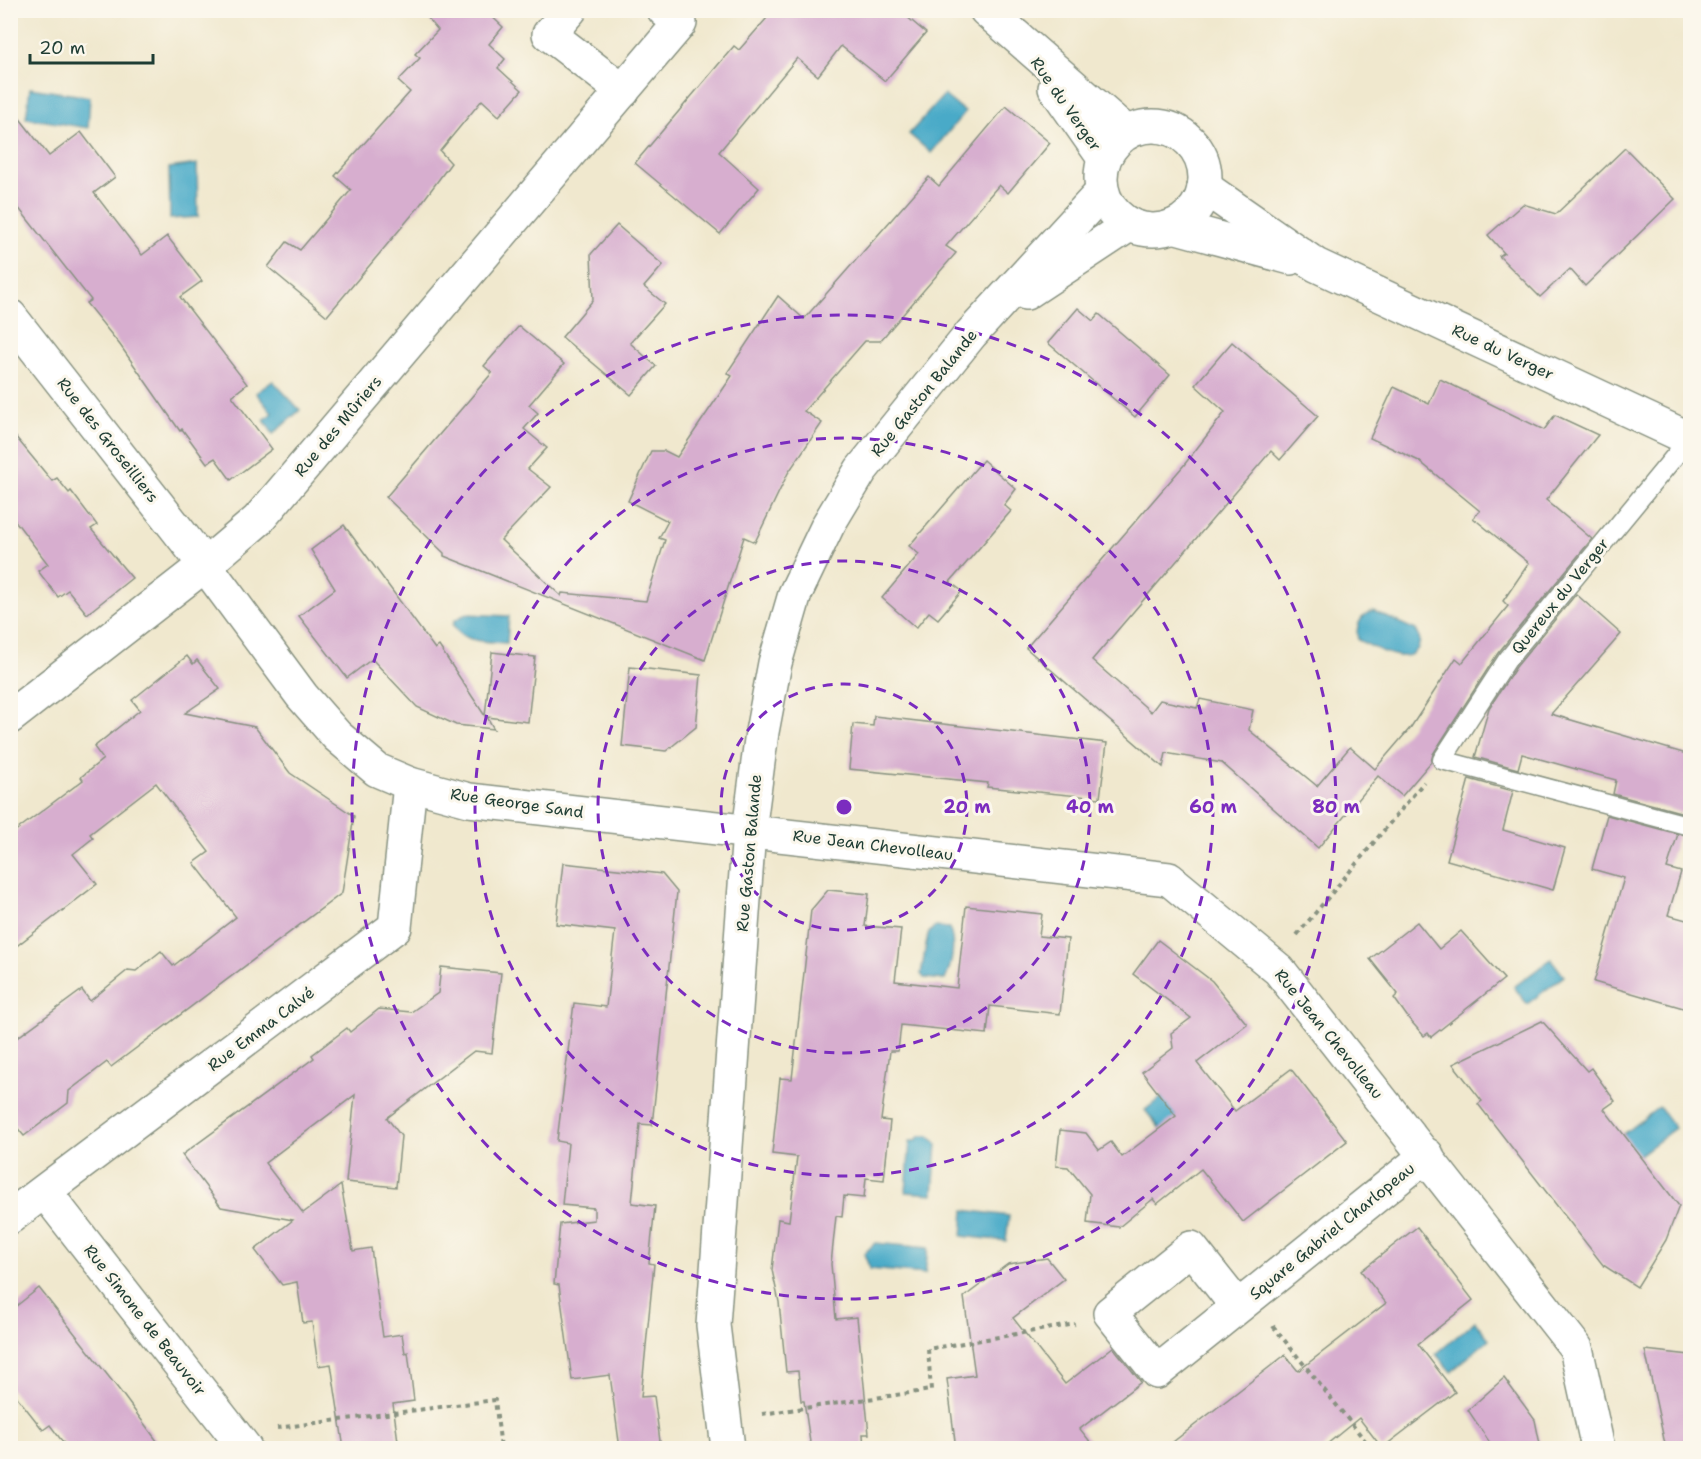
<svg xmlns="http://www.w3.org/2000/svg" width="1701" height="1459" font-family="'Shantell Sans',sans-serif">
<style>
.water{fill:#48aac8;stroke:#34747e;stroke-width:1.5}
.building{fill:#d7aecf}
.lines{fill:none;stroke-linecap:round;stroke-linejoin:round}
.service-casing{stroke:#889281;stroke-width:21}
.minor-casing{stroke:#889281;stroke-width:36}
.tertiary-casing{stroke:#889281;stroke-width:36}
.path{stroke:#889281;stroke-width:4;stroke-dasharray:4.5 4.5;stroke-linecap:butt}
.service{stroke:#fff;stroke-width:18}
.minor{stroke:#fff;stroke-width:33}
.tertiary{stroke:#fff;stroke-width:33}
.ring{fill:none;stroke:#7b2cbf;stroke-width:3;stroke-dasharray:10 8}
.labels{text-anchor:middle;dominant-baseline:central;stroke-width:6;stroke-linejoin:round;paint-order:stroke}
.street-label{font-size:16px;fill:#1f3d34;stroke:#fbf7ec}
.centre{fill:#7b2cbf;stroke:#fbf7ec;stroke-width:3}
.ring-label{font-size:18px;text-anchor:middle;font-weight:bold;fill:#7b2cbf;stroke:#fbf7ec;stroke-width:6;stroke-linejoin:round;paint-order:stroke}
</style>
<rect width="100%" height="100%" fill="#fbf7ec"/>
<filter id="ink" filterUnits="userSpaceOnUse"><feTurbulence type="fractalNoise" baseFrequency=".0167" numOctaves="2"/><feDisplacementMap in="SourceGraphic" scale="12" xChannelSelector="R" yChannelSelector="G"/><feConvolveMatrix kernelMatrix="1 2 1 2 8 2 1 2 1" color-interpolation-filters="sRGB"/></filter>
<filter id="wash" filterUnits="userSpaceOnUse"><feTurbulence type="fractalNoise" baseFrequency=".008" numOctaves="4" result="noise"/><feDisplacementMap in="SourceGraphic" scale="24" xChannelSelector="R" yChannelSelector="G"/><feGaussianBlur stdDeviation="1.35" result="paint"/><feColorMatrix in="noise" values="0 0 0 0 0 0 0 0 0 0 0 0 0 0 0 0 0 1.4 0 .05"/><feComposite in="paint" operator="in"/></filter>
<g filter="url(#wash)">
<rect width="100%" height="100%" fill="#f0e8ce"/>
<g class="water">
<path d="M30,88L90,97L88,128L26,118Z"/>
<path d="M944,95L965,112L931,153L909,134Z"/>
<path d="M197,164L198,217L170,219L169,168Z"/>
<path d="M273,381L300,410L273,434L264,420L272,413L256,393Z"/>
<path d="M1373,611L1416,630C1419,635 1421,642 1418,648C1407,668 1372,646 1358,640C1355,627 1360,615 1373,611Z"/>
<path d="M466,614L509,616L507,643C489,641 462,644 453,625L455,620Z"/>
<path d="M934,927L949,928C956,943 952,965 945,980L924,978L921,974L928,934Z"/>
<path d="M1551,959L1564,976L1527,1004L1514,987Z"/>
<path d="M1183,1080L1204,1096L1161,1130L1145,1110Z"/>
<path d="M1659,1107L1675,1128L1631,1161L1615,1141Z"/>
<path d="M920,1136H929L937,1144L933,1194L906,1192L910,1141H915Z"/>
<path d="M964,1210L1009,1216L1006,1241L962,1236Z"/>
<path d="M875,1243L928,1248L925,1274L870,1269L864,1254Z"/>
<path d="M1475,1321L1489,1339L1451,1372L1436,1354Z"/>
</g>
<g id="blocks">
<g class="building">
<path d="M421,10H485L503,27L489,44L505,59L498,68L522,90L499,116L482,100L440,151L451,163L417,209L327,316L268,267L287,242L300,250L351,190L335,176L410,92L398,81L420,58L415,54L438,30Z"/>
<path d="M774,10H899L926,33L885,81L841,46L818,76L797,58L719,152L759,188L720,234L635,163L734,46L739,50Z"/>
<path d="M10,106L49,156L81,132L115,177L94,193L142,255L167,236L202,281L180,297L247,384L232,396L272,449L231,480L215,458L207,463L182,429L180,431L120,345L86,303L91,300L10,197Z"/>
<path d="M1006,106L1050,143L1008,193L999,185L946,246L956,253L880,341H865L804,411L822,423L788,473L755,542L744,537L705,660L444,556V553L386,497L492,373L484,366L519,326L564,364L529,405L538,413L524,429L547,448L528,469L551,487L501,540L561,596L562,593L646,601L665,540L659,538L668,521L628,501L651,451H665L677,457L732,376L727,373L778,296L804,319L929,177L939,186Z"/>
<path d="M1625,148L1675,199L1585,286L1570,269L1540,297L1499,256L1504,253L1488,235L1523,204L1556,214Z"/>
<path d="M617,225L663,265L644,287L665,304L630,343L656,366L631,395L562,337L593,300L591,254Z"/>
<path d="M1078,308L1093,321L1099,314L1170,375L1135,417L1048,343Z"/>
<path d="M1232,342L1318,416L1280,460L1271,451L1092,660L1151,712L1160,700L1197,708L1200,699L1253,710L1249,730L1317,786L1350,747L1375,769L1411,727L1456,658L1462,663L1508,606L1503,601L1529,563L1473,518L1480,511L1419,461L1370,438L1394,387L1429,404L1440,379L1544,430L1555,415L1598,435L1546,500L1592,539L1498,653L1433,754L1431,762L1402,796L1378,776L1318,848L1222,763L1166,753L1163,767L1026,648L1184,465L1225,412L1195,385Z"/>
<path d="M10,430L52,481L57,478L69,493L71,491L97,525L91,529L132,578L87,614L68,590L58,597L38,571L48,564L10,514Z"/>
<path d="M983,460L1016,489L1004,505L1011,511L950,582L962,591L938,619L929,612L916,628L882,598L919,554L909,546Z"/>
<path d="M344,525L435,649L439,646L485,716L492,652L535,657L528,722L487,717L494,729L456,725L417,707L372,659L347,678L299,616L335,589L311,550Z"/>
<path d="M1576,594L1621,634L1551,714L1690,755V794L1684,813L1613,794L1616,780L1583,771L1522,754L1518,769L1475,757L1489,708L1516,667Z"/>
<path d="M187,656L193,664L197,660L220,689L185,713L255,727L290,773L354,816L342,893L111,1067L107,1062L69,1091L68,1103L24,1136L10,1119V1043L82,990L90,1001L128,970L136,971L161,951L173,966L236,917L194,863L209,852L156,783L90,834L93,838L73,854L97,884L10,951V835L83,780L81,777L103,759L94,747L140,710L132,700Z"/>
<path d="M630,667L701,675L696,727L666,751L622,746Z"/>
<path d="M874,716L1107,743L1100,798L987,787L988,783L849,769L853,724L873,726Z"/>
<path d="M1469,779L1513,791L1503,830L1565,848L1553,890L1447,860Z"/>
<path d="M1607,815L1678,834L1667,868L1681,872L1668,915L1690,921V1010L1594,982L1624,878L1592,869Z"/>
<path d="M563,863L662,874L677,892L652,1125L640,1124L632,1203L655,1206L649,1263L654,1264L641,1397L654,1396L661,1449H620L610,1375L572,1380L559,1285L554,1284L560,1224L594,1220V1208L562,1205L568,1143L557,1141L574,1003L606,1007L615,931L556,924Z"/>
<path d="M828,890L869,894L865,926L901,929L895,981L957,988L966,906L1042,914L1039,936L1068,939L1060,1014L990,1006L987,1034L901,1025L898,1051H890L881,1120L890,1121L884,1180L866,1178L864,1198L844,1196L842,1217L836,1216L831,1264L836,1319L857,1317L869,1434H863L864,1449H811L804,1401H801L798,1371L786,1372L779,1302L772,1270L778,1219L789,1221L797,1157L772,1154L780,1078L792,1079L811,910Z"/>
<path d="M1417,922L1439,949L1461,931L1504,979L1431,1037L1428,1033L1424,1036L1409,1019L1394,998L1398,994L1370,959Z"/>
<path d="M1158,940L1212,981L1247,1024L1197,1063L1235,1111L1291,1069L1347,1141L1243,1222L1201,1169L1157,1204L1153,1199L1119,1227L1087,1223L1090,1194L1068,1167L1056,1166L1060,1130L1086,1133L1099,1150L1111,1142L1122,1157L1176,1116L1142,1072L1173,1048L1171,1033L1191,1018L1133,974Z"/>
<path d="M441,967L501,973L492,1053L474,1051L387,1118L401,1136L396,1187L346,1182L355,1095L265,1163L303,1213L341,1185L353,1251L371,1248L383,1337L402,1334L405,1353L408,1352L414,1401L393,1404L399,1449H344L331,1364L318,1366L312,1322L303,1323L297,1282L282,1285L255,1250L293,1220L221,1207L182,1155L314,1058L312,1055L347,1028L350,1032L379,1009L411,1012L438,993Z"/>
<path d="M1542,1021L1587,1071L1591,1068L1615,1101L1604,1109L1679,1206L1666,1240L1637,1287L1603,1265L1478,1104L1482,1101L1453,1064Z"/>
<path d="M1417,1227L1473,1300L1418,1344L1455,1392L1382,1448L1359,1418L1321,1449H1164L1285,1355L1298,1371L1386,1303L1361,1271Z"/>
<path d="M1047,1258L1064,1279L1013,1318L1065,1384L1113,1347L1141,1382L1080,1429L1096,1449H956L947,1379L975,1375L964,1297L1008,1264Z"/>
<path d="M39,1288L120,1391L163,1449H68L50,1425L43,1430L10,1388V1311Z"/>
<path d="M1645,1350L1690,1355V1449H1666Z"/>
<path d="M1504,1378L1535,1420L1541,1449H1494L1468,1410Z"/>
</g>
</g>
</g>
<g filter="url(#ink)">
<use href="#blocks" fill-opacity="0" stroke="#889281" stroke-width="1.5"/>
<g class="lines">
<g class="service-casing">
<path id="service" d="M1689,439L1507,660L1442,760L1690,826"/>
</g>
<g class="minor-casing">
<g id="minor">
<path d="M570,10L549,34L623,91"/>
<path d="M1026,293L1129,225"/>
<path d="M10,316L205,565L302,696L337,736L377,770L410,784L469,800L1169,879L1279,970L1576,1348L1598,1448"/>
<path d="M10,717L205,565L258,520L680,23L664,10"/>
<path d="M45,1192L245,1448"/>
<path d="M10,1217L395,927L410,784"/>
<path d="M1237,1306L1191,1248L1110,1313L1157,1372L1427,1155"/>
<path d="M728,1448L713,1325L749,831L762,732L775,663L795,594L828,525L861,470L971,334L1102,192"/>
</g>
</g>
<g class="tertiary-casing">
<g id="tertiary">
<path d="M986,10L1126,132"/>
<path d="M1055,88L1104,158"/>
<circle cx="1153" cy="178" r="52"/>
<path d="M1204,187L1316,265L1690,439"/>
<path d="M1173,226L1291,258"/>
</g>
</g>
<g class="path">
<path d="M1297,935L1424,782"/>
<path d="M1273,1326L1371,1448"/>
<path d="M762,1414L931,1390L928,1349L1075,1324"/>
<path d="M277,1428L495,1400L501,1448"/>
</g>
<use href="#service" class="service"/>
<use href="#minor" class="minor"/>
<use href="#tertiary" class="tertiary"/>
</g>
</g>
<g class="ring">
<circle cx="844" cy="807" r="123"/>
<circle cx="844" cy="807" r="246"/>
<circle cx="844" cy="807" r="369"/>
<circle cx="844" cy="807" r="492"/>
</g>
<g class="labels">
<g class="street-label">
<text transform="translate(1066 104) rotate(55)">Rue du Verger</text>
<text transform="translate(1503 352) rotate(25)">Rue du Verger</text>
<text transform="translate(924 393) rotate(-51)">Rue Gaston Balande</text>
<text transform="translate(338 426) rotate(-50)">Rue des Mûriers</text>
<text transform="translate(108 440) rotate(52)">Rue des Groseilliers</text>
<text transform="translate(1560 596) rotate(-51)">Quereux du Verger</text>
<text transform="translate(517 803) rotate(8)">Rue George Sand</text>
<text transform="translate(873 845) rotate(7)">Rue Jean Chevolleau</text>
<text transform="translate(749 853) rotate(-85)">Rue Gaston Balande</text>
<text transform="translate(261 1029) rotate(-37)">Rue Emma Calvé</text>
<text transform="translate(1329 1034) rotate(51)">Rue Jean Chevolleau</text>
<text transform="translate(1332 1231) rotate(-39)">Square Gabriel Charlopeau</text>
<text transform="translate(145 1320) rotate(52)">Rue Simone de Beauvoir</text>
</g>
</g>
<circle cx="844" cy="807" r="9" class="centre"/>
<g class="ring-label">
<text x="967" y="813">20 m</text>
<text x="1090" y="813">40 m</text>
<text x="1213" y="813">60 m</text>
<text x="1336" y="813">80 m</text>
</g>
<rect width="1701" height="1459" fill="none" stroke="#fbf7ec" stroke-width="36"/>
<path d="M30 54v9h123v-9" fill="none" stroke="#1f3d34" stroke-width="3"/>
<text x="39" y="54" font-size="18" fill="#1f3d34" stroke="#fbf7ec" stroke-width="4.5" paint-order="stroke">20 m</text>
</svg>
